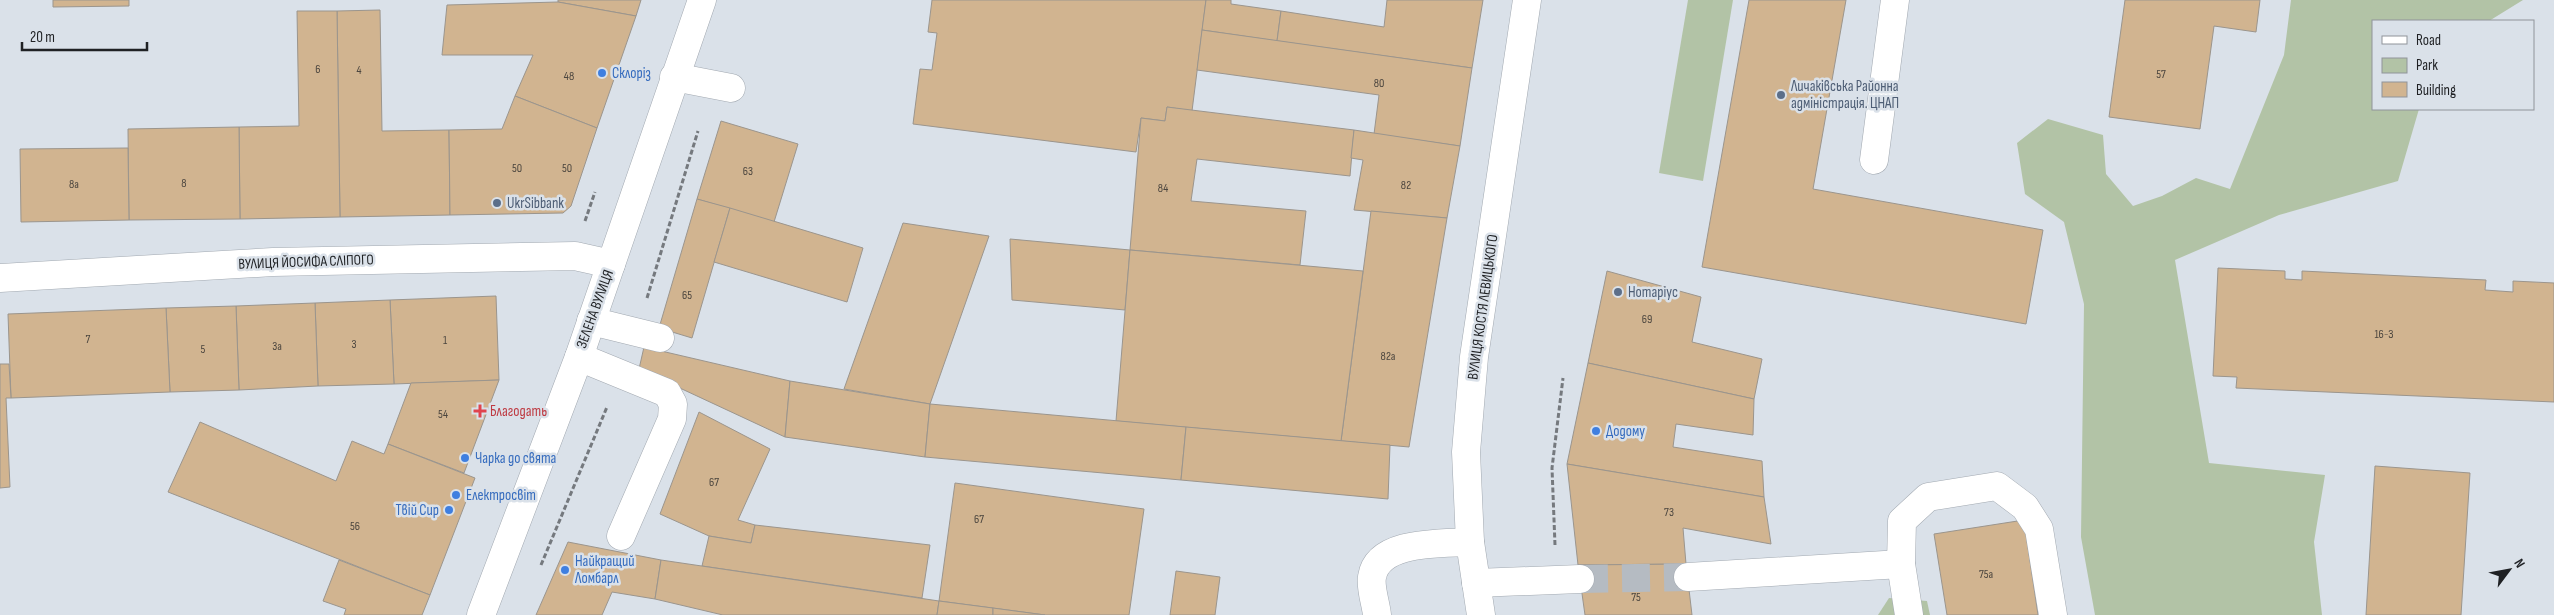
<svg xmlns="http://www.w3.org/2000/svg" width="2554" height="615" font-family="'Sofia Sans Condensed',sans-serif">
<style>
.green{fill:#b2c3a6}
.building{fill:#d1b490;stroke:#9b958d}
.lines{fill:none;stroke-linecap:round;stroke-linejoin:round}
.minor-tunnel{stroke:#b5bbc2;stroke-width:28;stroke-dasharray:28 14;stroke-linecap:butt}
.minor-casing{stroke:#a2a9b1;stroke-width:29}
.major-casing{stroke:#a2a9b1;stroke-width:29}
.path{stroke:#75797e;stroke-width:3;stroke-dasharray:5 2.5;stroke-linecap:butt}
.minor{stroke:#fff;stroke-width:28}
.major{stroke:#fff;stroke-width:28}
.shop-dot{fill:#3f7fe0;stroke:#dae1e9;stroke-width:2}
.service-dot{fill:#5c6f8a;stroke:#dae1e9;stroke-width:2}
.health-dot{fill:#e0444e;stroke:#dae1e9;stroke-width:2}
.labels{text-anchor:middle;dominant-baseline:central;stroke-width:5;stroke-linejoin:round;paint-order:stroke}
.number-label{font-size:12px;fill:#4c463f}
.shop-label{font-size:15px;fill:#366cbe;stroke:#dae1e9;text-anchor:start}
.service-label{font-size:15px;fill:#4e5e75;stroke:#dae1e9;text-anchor:start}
.street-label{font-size:15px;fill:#1f2124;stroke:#dae1e9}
.health-label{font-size:15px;fill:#be3a42;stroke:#dae1e9;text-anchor:start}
</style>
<rect width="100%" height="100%" fill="#dae1e9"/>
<g class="green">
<path d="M1688,0H1733L1703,181L1659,173Z"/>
<path d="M2291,0H2523L2489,21H2373V109H2419L2398,181L2279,215L2175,260L2209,463L2325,475L2314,542L2322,615H2095L2081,537L2084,304L2064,222L2025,194L2017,143L2048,119L2103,135L2106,174L2133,206L2162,196L2196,178L2230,189L2284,55Z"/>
<path d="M1889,598L1927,601L1930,615H1878Z"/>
</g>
<g class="building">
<path d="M53,0H129V6L53,7Z"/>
<path d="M558,0H641L636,16L558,2Z"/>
<path d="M932,0H1206L1192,111L1167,107L1165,121L1141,118L1136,152L913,124L920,69L932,70L937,33L928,32Z"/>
<path d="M1206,0H1231V4L1281,11L1277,41L1202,30Z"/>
<path d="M1387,0H1483L1472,68L1277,41L1281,11L1384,27Z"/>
<path d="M1749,0H1846L1813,189L2043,230L2026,324L1702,267Z"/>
<path d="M2125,0H2260L2256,32L2214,26L2200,129L2109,117Z"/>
<path d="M558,2L636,16L597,128L515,96L533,55H442L447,5Z"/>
<path d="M380,10L382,131L449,130L450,215L340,217L337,11Z"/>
<path d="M297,11H337L340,217L240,219L239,127L299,126Z"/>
<path d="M1202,30L1472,68L1460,146L1374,134L1379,95L1197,70Z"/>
<path d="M515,96L597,128L571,206L563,213L450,215L449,130L502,129Z"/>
<path d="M1167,107L1354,130L1350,176L1197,159L1191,201L1306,211L1300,265L1130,250L1141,118L1165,121Z"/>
<path d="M721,121L798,144L774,222L697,199Z"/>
<path d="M239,127L240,219L129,220L128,129Z"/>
<path d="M1354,130L1460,146L1447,218L1354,210L1363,160L1351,158Z"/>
<path d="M128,148L129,220L21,222L20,149Z"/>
<path d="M697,199L730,208L692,338L659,328Z"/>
<path d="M730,208L863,248L847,302L714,262Z"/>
<path d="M1371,211L1447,218L1409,447L1341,441Z"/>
<path d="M903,223L989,236L930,404L844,389Z"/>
<path d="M1010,239L1130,250L1125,310L1012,300Z"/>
<path d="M1130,250L1363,271L1341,441L1116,421Z"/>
<path d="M2218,268L2285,271V279L2302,280V271L2486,280L2485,290L2513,292V281L2554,283V402L2236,388L2237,377L2213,376Z"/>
<path d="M1607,271L1701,297L1692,342L1762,359L1754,399L1588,363Z"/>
<path d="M496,296L499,380L394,384L390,300Z"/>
<path d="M390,300L394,384L318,386L315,303Z"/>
<path d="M315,303L318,386L239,390L236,306Z"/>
<path d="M236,306L239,390L170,392L166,308Z"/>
<path d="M166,308L170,392L11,398L8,314Z"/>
<path d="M644,347L790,381L785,437L639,369Z"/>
<path d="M1588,363L1754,399L1753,435L1676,424L1673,447L1762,461L1764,497L1567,464Z"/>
<path d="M0,364H9L11,398H6L10,487L0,488Z"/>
<path d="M499,380L464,473L388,444L411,383Z"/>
<path d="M790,381L930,404L925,457L785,437Z"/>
<path d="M930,404L1186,427L1181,480L925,457Z"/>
<path d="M699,412L770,449L738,520L755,525L751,543L709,536L660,514Z"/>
<path d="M200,422L336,481L352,441L384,454L388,444L475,478L430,595L168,492Z"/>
<path d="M1186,427L1390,445L1388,499L1181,480Z"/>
<path d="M1567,464L1764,497L1771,544L1683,528L1686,564L1578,565Z"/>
<path d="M2375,466L2470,473L2461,615H2366Z"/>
<path d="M955,483L1144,509L1129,615H1045L939,601Z"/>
<path d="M2024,520L2038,615H1947L1934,534Z"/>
<path d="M755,525L930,545L922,598L702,566L709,536L751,543Z"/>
<path d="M568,542L661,560L655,599L612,592L602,615H536Z"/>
<path d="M339,560L430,595L422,615H344L346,609L323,601Z"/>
<path d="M661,560L939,601L937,615H723L655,599Z"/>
<path d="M1686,564L1692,615H1585L1578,565Z"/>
<path d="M1176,571L1220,577L1215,615H1170Z"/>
<path d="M939,601L993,608V615H937Z"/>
<path d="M993,608L1045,615H993Z"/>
</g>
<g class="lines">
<path class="minor-tunnel" d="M1580,579L1688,577"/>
<g class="minor-casing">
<g id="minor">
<path d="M674,77L731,88"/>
<path d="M1874,160L1895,0"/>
<path d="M0,278L273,262L575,256L611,264"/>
<path d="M591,321L660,338"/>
<path d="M579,357L667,393L673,404L672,419L621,536"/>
<path d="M1688,577L1901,564"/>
<path d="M1476,583L1580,579"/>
<path d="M1377,615C1376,604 1370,588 1372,577C1378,540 1441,544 1470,542"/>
<path d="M1909,615L1901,564L1902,521L1928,497L1997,486L2025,507L2039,529L2053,615"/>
</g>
</g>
<g class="major-casing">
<g id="major">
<path d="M481,615L579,357L702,0"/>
<path d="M1481,615L1470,542L1466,452L1474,357L1527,0"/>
</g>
</g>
<g class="path">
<path d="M585,221L595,192"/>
<path d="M647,298L698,131"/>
<path d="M1555,545L1552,468L1563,378"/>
<path d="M541,565L607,407"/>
</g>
<use href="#minor" class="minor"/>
<use href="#major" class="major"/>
</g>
<g class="shop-dot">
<circle cx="602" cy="73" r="5"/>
<circle cx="1596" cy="431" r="5"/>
<circle cx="465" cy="458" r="5"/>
<circle cx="456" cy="495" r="5"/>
<circle cx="449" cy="510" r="5"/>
<circle cx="565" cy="570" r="5"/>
</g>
<g class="service-dot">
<circle cx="1781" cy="95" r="5"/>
<circle cx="497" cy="203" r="5"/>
<circle cx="1618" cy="292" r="5"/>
</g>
<path class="health-dot" d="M477.5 403.5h5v5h5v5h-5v5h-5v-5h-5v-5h5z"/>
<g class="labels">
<g class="number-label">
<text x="318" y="69">6</text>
<text x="359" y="70">4</text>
<text x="2161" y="74">57</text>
<text x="569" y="76">48</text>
<text x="1379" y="83">80</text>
<text x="517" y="168">50</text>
<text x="567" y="168">50</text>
<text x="748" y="171">63</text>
<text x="184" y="183">8</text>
<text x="74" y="184">8а</text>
<text x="1406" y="185">82</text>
<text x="1163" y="188">84</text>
<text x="687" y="295">65</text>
<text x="1647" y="319">69</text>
<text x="2384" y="334">16-З</text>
<text x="88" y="339">7</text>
<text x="445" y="340">1</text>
<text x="354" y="344">3</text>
<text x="277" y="346">3а</text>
<text x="203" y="349">5</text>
<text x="1388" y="356">82а</text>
<text x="443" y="414">54</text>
<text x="714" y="482">67</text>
<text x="1669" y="512">73</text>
<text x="979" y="519">67</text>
<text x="355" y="526">56</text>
<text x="1986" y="574">75а</text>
<text x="1636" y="597">75</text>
</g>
<g class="shop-label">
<text x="612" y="73">Склоріз</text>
<text x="1606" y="431">Додому</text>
<text x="475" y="458">Чарка до свята</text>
<text x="466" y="495">Електросвіт</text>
<text x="439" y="510" text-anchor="end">Твій Сир</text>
<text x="575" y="561">Найкращий<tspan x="575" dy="17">Ломбарл</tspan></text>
</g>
<g class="service-label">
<text x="1791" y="86">Личаківська Районна<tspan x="1791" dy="17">адміністрація. ЦНАП</tspan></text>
<text x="507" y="203">UkrSibbank</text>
<text x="1628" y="292">Нотаріус</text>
</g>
<g class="street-label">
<text transform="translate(306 262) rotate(-2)">ВУЛИЦЯ ЙОСИФА СЛІПОГО</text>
<text transform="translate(1483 307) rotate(-82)">ВУЛИЦЯ КОСТЯ ЛЕВИЦЬКОГО</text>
<text transform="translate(595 309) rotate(-70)">ЗЕЛЕНА ВУЛИЦЯ</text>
</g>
<g class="health-label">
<text x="490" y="411">Благодать</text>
</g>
</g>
<rect x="2372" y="20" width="162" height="90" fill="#dae1e9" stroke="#8f949a"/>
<rect x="2382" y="36" width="25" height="8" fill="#ffffff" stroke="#8f949a"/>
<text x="2416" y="45" font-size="15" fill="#1f2124">Road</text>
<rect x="2382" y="58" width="25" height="15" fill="#b2c3a6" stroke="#8f949a"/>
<text x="2416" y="70" font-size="15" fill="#1f2124">Park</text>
<rect x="2382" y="82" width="25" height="15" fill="#d1b490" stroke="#8f949a"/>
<text x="2416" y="95" font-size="15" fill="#1f2124">Building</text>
<g transform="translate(2509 570) rotate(58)" stroke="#dae1e9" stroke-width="4" paint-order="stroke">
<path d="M0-4L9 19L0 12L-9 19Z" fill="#1f2124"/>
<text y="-8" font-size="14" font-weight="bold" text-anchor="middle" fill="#1f2124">N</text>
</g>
<path d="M22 42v8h125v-8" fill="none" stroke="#1f2124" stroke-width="2.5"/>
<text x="30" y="42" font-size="15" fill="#1f2124" stroke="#dae1e9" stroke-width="4" paint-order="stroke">20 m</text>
</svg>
